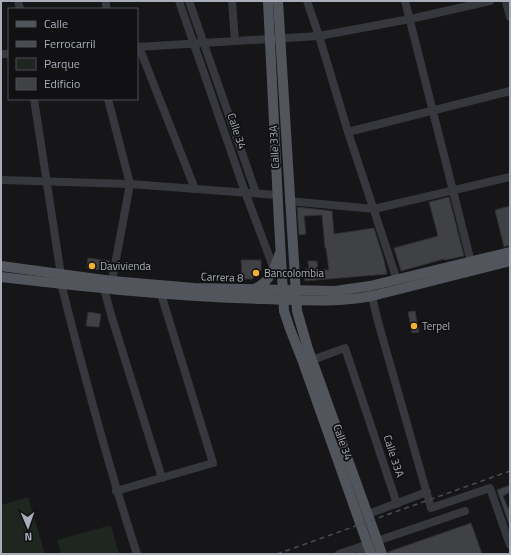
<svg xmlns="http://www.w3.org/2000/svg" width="511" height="555" font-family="'Titillium Web',sans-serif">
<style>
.green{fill:#1e261f}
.building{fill:#404145;stroke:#303034}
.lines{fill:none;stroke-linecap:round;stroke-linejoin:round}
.minor{stroke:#37383d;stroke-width:8}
.major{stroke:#53555c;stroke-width:10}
.rail{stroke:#4a4c52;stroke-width:1.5;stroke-dasharray:5 4;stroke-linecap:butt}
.poi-dot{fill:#f2b134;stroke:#111113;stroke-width:1.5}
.labels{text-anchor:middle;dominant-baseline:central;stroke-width:3.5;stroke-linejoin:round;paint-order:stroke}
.street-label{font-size:11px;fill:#a8adb8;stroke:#111113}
.poi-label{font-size:11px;fill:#a8adb8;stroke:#111113;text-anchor:start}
</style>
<rect width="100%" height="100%" fill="#161618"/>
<g class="green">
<path d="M28,497L45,554H1V505Z"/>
<path d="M111,525L119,554H61L57,540Z"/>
</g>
<g class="building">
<path d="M449,197L464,256L445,260L444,259L401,271L394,248L438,236L429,202Z"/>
<path d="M510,206V245L504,247L495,210Z"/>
<path d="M297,207L332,211L334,234L374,228L384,260L387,274L305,281L304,269H309L308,261H317L318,270H329L326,248H325L322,215L304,216L306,234L299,235Z"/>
<path d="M88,258L110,261L108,271L87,268Z"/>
<path d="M241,260H261V270L252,279H242Z"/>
<path d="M415,311L419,332L412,333L408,312Z"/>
<path d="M88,312L101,314L99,327L86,326Z"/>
<path d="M510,485V492L503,496L508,508H510V527L497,490Z"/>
<path d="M471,523L482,554H388V552Z"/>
</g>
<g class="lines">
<g class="minor">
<path d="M18,1L20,9"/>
<path d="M106,1V9"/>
<path d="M179,1L245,192L274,269"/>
<path d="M189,1L256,193"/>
<path d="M232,1L235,41"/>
<path d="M307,1L319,36L348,132L397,280"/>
<path d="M405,1L471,262"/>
<path d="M506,1L510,17"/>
<path d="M137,47L319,36L410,19L490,1"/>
<path d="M139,47L195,189"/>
<path d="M1,54H9"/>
<path d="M34,99L61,275"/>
<path d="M108,99L130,184L112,281"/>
<path d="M348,132L510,91"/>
<path d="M1,180L130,184L277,195"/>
<path d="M289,201L374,209L510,177"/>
<path d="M61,283C84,375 108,465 137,554"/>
<path d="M104,289L112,318L162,478"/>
<path d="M372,296L377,318L431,508L490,488L510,545"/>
<path d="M312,360L345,348L397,504"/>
<path d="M116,491L213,463L161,294"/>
<path d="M368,514L427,492"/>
<path d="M339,554L465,511"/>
<path d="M360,554L375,549"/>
</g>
<g class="major">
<path d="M268,1L279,223L284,311L290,329L303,362L371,554"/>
<path d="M278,1L297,311L308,349L382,554"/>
<path d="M1,266L112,281L194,288L335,291L370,286L510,252"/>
<path d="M1,277C88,287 176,297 264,299C300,300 337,303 372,296L510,261"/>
<path d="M252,290C268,284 274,271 279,255"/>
</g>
<path class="rail" d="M277,554L510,471"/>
</g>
<g class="poi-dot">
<circle cx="92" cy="266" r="4"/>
<circle cx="256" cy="273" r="4"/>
<circle cx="414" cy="326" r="4"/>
</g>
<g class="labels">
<g class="street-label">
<text transform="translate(237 131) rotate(71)">Calle 34</text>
<text transform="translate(274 147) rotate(-93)">Calle 33A</text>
<text transform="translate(222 277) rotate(2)">Carrera 8</text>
<text transform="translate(343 442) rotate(70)">Calle 34</text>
<text transform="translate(394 456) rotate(72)">Calle 33A</text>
</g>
<g class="poi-label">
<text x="100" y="266">Davivienda</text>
<text x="264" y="273">Bancolombia</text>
<text x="422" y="326">Terpel</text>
</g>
</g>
<rect width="511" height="555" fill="none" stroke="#a8adb8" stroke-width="4"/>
<rect x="8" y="8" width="130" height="92" fill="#111113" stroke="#4d4f55"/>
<rect x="16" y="21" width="20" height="6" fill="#53555c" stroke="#4d4f55"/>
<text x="44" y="28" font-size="12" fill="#a8adb8">Calle</text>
<rect x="16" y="41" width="20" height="6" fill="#4a4c52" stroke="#4d4f55"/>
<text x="44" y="48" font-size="12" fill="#a8adb8">Ferrocarril</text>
<rect x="16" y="58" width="20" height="12" fill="#1e261f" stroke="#4d4f55"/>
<text x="44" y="68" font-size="12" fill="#a8adb8">Parque</text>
<rect x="16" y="78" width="20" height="12" fill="#404145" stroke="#4d4f55"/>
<text x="44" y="88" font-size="12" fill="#a8adb8">Edificio</text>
<g transform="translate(28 527) rotate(178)" stroke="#111113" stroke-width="3" paint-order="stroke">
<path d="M0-3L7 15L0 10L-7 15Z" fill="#a8adb8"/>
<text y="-6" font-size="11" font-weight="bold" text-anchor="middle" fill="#a8adb8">N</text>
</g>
</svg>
